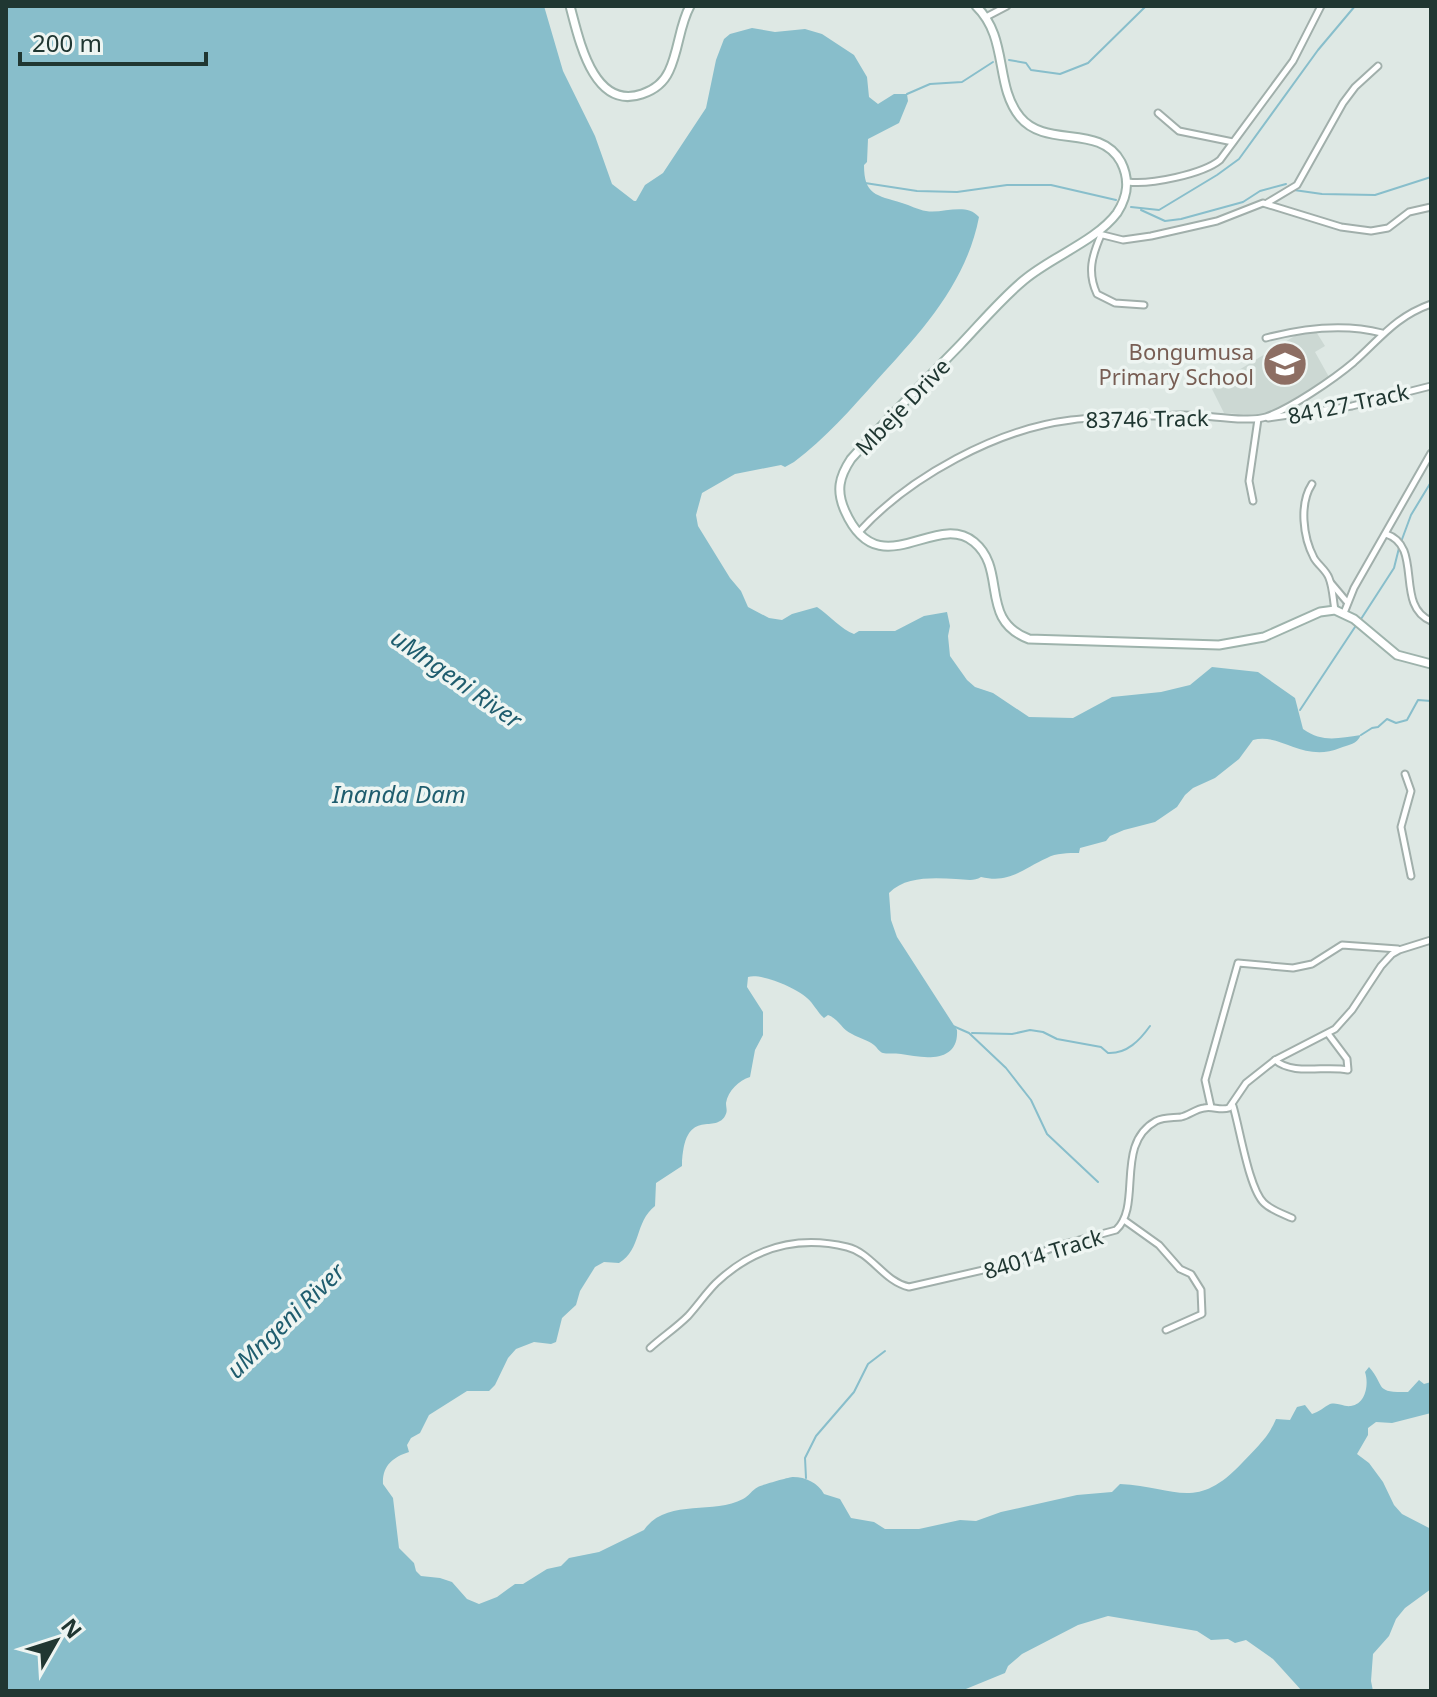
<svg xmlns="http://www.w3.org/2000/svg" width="1437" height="1697" font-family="'Noto Sans',sans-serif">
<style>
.built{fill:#ccd8d3}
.water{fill:#88becb}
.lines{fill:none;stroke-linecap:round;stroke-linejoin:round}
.stream{stroke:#88becb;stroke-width:2}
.street-casing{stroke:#a1afab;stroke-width:9}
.secondary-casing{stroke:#9eb3ac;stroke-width:11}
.street{stroke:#fff;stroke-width:5}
.secondary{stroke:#fff;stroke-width:7}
.labels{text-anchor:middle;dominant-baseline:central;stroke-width:7;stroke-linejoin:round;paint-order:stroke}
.education-label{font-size:22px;fill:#785e54;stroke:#eef5f2;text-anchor:end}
.street-label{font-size:22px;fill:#203732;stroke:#eef5f2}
.water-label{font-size:24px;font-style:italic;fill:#1f5d6e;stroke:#eef5f2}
</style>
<rect width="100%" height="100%" fill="#dee8e4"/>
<path class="built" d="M1315,330L1325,346L1315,352L1329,377L1267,416L1224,413L1211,387L1303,331Z"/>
<path class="water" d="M6,6H544L563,71L595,136L612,184L634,201H636L645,185L663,173L706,108L716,60L724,39L730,34L752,28L775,32L805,29L822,34L854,55L867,77L869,97L878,104L894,94H907L908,101L899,123L868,139L867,162L864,165C864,195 876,195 902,203C910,205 918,210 926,211C943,214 966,202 979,217C966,284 921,332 877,380C851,409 825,439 794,462L785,467L781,465L735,474L702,493L696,515L698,526L730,578L741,591L748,607L769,618L782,620L792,614L817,607C829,615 842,630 854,634L859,631H895L924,616L947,612L950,626L948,636L950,656L967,680L975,687L993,693L1029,717L1073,718L1112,697L1161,692L1190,685L1212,667L1258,672L1295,698L1303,729C1323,743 1338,738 1361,735C1356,745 1350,744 1340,748C1303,763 1280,732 1253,740L1239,759L1215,778L1193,788L1185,795L1177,807L1155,822L1124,830L1110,836L1106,841L1080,848L1079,853C1068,853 1056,853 1047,858C1022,869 1010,884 981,877C973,882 965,879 956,879C933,878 906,876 889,893L891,920L897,937L957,1030C959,1064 923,1058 901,1054C895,1053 886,1054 883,1053C879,1052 877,1047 874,1045C868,1040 859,1038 852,1034C842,1030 839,1019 828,1015L824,1018C817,1012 814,1004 807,998C796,988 762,973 748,977L747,987L763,1012V1035L755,1050L750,1077C739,1080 728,1091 726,1103C726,1108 728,1111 725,1116C714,1135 684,1105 682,1166L656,1183L655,1206C634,1223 642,1249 619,1263L604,1262L595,1267L580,1291L576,1305L562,1318L556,1342L551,1344L534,1342L516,1349L508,1358L495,1385L489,1391H467L429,1415L420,1433L411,1438L407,1445L409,1452C393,1457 382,1466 383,1484L393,1498L399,1548L414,1563L416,1571L421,1576L440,1578L452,1582L467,1599L479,1604L497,1597L515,1584H523L547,1569L561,1566L569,1558L599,1552L644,1530C666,1498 713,1515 743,1499C749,1496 752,1490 758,1487C762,1485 789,1477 793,1477C806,1477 818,1483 824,1494L840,1499L851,1518L874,1522L885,1529H919L960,1520L976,1521L1001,1512L1077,1495L1112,1492L1120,1484C1176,1487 1196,1512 1242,1463C1255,1449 1269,1437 1276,1419L1290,1420L1297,1407L1305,1405L1312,1414C1319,1412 1324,1407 1330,1404C1338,1402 1343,1407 1351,1406C1366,1404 1369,1384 1365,1372L1369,1367C1386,1386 1373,1393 1408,1392L1419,1380L1424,1384L1431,1382V1413L1392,1423L1376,1422L1368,1428V1435L1357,1454L1369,1463L1383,1482L1394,1505L1402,1514L1431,1529V1589L1405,1608L1396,1619L1389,1636L1373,1654L1371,1681L1373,1691H1302L1273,1659L1246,1640L1235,1643L1228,1639L1211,1640L1197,1631L1108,1616L1078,1625L1022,1654L1008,1666L1005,1673L961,1691H6Z"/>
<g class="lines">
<g class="stream">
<path d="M1009,60L1026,63L1031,70L1060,74L1088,63L1146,6"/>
<path d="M907,94L930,84L962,82L993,62"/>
<path d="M865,183L917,191L957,192L1007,185H1051L1116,200"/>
<path d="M1294,190L1322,194L1375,195L1431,177"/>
<path d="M1131,207L1159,210L1217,175L1239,159L1318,50L1355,6"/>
<path d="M1141,210L1165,221L1181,219L1243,202L1260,191L1286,184"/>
<path d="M1401,542L1411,515L1431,482"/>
<path d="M1361,619L1394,568L1399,548"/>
<path d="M1300,710L1357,624"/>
<path d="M1361,735L1372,728L1378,727L1387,719L1396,723L1407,720L1418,700L1431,701"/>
<path d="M953,1026L969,1033L1006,1068L1031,1100L1047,1134L1098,1182"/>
<path d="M972,1033L1012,1034L1030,1030L1043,1032L1057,1039L1101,1047L1108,1053C1127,1054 1140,1040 1150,1026"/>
<path d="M806,1478L805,1458L816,1436L854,1392L868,1364L885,1351"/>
</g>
<g class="street-casing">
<g id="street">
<path d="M986,17L1007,6"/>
<path d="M1158,113L1179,131L1233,142"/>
<path d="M1128,182C1150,185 1203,174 1220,160L1293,61L1321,6"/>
<path d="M1267,203L1297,185L1343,103L1355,87L1378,66"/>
<path d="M1095,233L1123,240L1151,236L1217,221L1263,203L1341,227L1371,231L1388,228L1409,212L1431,207"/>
<path d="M1101,235C1092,256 1087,272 1097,294L1115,303L1144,305"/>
<path d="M1266,338C1304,328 1343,323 1382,333"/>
<path d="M1268,418L1352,406L1431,386"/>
<path d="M1312,484C1299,504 1303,537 1314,558C1318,565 1326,570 1329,578C1333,588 1333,600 1335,610"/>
<path d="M1253,501L1249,481L1258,419"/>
<path d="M859,532C909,477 997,429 1071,420C1107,415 1145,417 1181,415C1204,414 1247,423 1266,417C1290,409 1334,379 1354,362C1381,338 1395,317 1431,304"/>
<path d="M1386,534C1424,546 1394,606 1431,621"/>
<path d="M1331,583L1347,602"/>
<path d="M1344,613L1354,588L1431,453"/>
<path d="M1405,774L1411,791L1401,827L1411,876"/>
<path d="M1275,1060C1293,1076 1326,1065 1348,1070L1347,1059L1329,1035"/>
<path d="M1233,1106C1240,1129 1249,1189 1264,1203C1271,1210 1283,1214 1292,1218"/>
<path d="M1211,1107L1205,1080L1238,963L1293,968L1312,964L1342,945L1398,949"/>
<path d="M1124,1220L1159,1245L1180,1269L1191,1274L1201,1290L1202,1314L1166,1330"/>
<path d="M650,1348C662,1337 676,1328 688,1316C698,1305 706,1293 716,1283C753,1248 797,1235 847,1247C872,1253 883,1281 909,1287L1018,1262L1057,1246L1116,1230C1143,1205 1114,1144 1156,1121C1164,1117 1172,1118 1181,1117C1189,1115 1196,1109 1204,1108C1213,1106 1220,1111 1229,1108L1246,1083L1275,1060L1335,1029L1352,1010L1381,966L1392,954L1399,950L1431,940"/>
</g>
</g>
<g class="secondary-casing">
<g id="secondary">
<path d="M570,6C579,39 593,111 642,94C654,90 664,82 669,71C679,50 679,26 690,6"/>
<path d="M976,6C1009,38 994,85 1020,117C1046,149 1100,123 1121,162C1130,180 1128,196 1117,213C1096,241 1051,257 1024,280C1001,299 981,323 960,345C923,383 886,420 851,459C839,477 836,491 845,511C879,588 935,510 974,542C1008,570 978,620 1029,639L1219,645L1264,637L1320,612L1335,610L1354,619L1397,655L1431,664"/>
</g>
</g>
<use href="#street" class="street"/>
<use href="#secondary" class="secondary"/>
</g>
<defs>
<g id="school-disc" transform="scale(2.3)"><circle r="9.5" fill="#8d6e63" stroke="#eef5f2"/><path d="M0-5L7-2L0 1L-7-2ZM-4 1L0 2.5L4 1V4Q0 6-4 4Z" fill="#fff"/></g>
</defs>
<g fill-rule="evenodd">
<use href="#school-disc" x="1285" y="364"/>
</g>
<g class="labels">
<g class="education-label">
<text x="1254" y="351">Bongumusa<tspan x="1254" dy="25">Primary School</tspan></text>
</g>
<g class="street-label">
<text transform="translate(1348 403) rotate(-12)">84127 Track</text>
<text transform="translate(902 406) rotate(-46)">Mbeje Drive</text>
<text transform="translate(1147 418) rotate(-1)">83746 Track</text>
<text transform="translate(1043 1253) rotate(-17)">84014 Track</text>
</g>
<g class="water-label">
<text transform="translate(457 678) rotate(35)">uMngeni River</text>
<text x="399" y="793">Inanda Dam</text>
<text transform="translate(285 1320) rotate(-44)">uMngeni River</text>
</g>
</g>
<rect width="1437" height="1697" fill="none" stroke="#203732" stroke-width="16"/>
<g transform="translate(56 1641) rotate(51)" stroke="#eef5f2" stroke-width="6" paint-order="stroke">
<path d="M0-6L14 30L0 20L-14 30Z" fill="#203732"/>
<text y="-12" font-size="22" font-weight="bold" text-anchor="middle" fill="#203732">N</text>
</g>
<path d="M20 52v12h186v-12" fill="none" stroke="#203732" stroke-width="4"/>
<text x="32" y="52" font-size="24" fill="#203732" stroke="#eef5f2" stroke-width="6" paint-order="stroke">200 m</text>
</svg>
